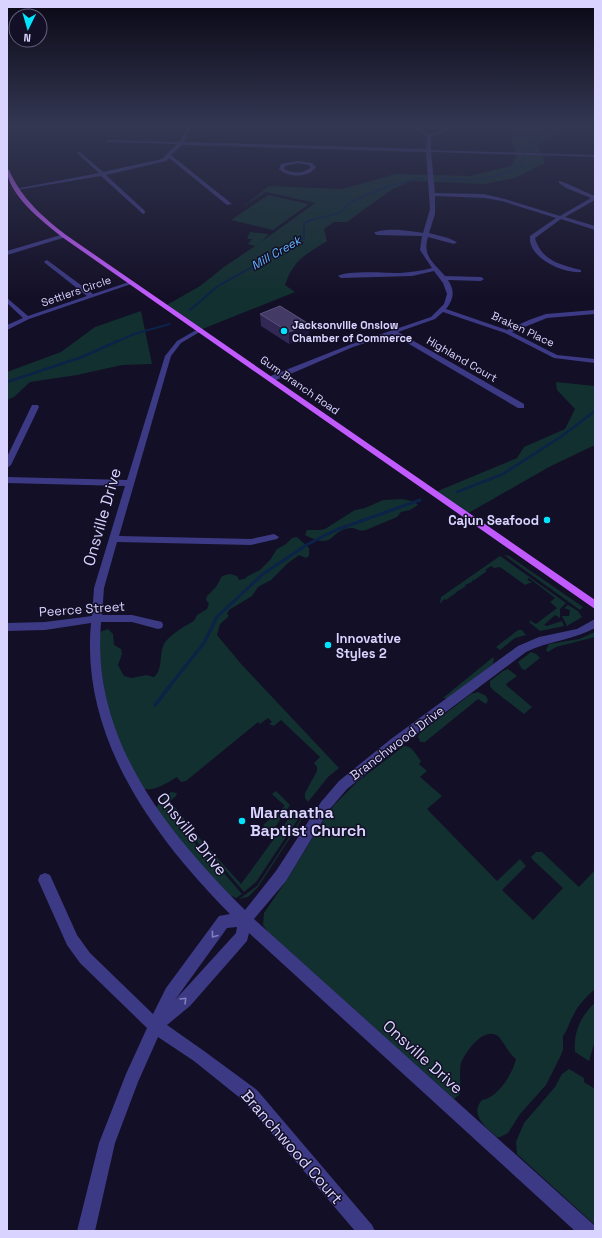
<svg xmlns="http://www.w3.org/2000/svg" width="602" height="1238" font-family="'Space Grotesk',sans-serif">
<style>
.green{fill:#12302f}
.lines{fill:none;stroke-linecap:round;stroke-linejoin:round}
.stream-far4{stroke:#0c2248;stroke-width:1.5}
.stream-far3{stroke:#0c2248;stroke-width:2}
.stream-far2{stroke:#0c2248;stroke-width:2.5}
.stream-far1{stroke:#0c2248;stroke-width:3}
.stream{stroke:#0c2248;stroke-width:3.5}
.minor{fill:#3d3a85;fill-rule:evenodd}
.major{fill:#c25bff;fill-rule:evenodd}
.wall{fill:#312854}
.shaded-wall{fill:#1d163a}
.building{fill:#433a66;stroke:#5a527e}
.oneway{stroke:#837fbc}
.poi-dot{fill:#00e5ff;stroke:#130f26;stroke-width:1.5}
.labels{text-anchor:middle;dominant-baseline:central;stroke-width:3;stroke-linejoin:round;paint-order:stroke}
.far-street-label{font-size:11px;fill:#d9d4ff;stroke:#130f26}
.far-poi-label{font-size:11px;font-weight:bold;fill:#d9d4ff;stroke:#130f26;text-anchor:start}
.far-water-label{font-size:12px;font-style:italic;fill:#62b6ff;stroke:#130f26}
.poi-label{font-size:13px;font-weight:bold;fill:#d9d4ff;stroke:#130f26;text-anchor:end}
.street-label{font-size:13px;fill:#d9d4ff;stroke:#130f26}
.near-street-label{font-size:16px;fill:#d9d4ff;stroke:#130f26}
.near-poi-label{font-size:16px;font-weight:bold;fill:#d9d4ff;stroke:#130f26;text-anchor:start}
</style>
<rect width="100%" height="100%" fill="#130f26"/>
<g class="green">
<path d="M519,125H585L576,127L537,144L545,163L515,178L485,184L411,181L391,190L347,222H334L324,229L327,241C305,255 294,259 285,285L295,292L200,330L165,306L200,286L224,267L255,246L248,244L252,239H247L250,232L269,234L261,242L315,203L266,192L240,209L269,186L342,189L396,174L470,176L511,166L517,156L510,136L485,135Z"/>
<path d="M268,195L309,204L273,230L231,220Z"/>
<path d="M141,311L152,364L122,365L77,375L30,382L14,397L7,400V372L61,352L95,327Z"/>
<path d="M556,382L595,386V445L549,467L465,515L433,493L517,458L524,447L565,429L575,409L557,390Z"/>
<path d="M403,499L415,502L418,505L410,510L401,512L397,517L366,530C359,532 357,528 351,528C328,530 336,551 305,535L307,530H320L325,529L355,510L365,508L383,500Z"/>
<path d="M297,537L309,548V556L306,558L299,555L288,563L271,580L258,587L252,596L229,610L227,614L229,616L220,624L217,635L242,665L339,768L328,777L308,802L305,798V793L317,771V767L314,763L320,757L281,720L274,726L269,724L272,722L268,718L260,724L258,722L186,781L181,782L177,777C168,782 153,793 142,788C131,765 119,743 111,718C103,692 101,664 98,637L100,632L108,629L113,634L114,645L121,649L122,654L118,665L124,676L132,678L146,675L154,677C163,670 159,654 164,644C170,634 185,626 194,621L197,615L207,609L209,604L206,600L207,596L216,587L222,576L230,574L237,576L239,580L244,579L248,576L260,570L270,560L277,549L286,544L292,538Z"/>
<path d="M504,555L509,556L583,607L580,610Z"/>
<path d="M500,556L566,603L560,609V618L555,615L544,625L547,626L562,621L564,626L540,631L530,623L529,620L536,624L557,608L550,602L555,598L529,578L527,580L532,582L525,585L500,567L494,568L491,566L485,570L487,571L473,581L472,580V582L465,585L466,586L458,591H457V592L446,600L444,599L441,603H440L441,597Z"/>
<path d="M568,605L578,611L582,617L567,626L562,616H569L570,610L564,608Z"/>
<path d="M518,630H522L526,635L515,638L500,650L496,647Z"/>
<path d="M595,632V637L556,647L548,652L546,650L549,644L579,639Z"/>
<path d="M531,652L536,654L540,658L525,670L522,669L518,662Z"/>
<path d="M492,658H494L493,664L448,698H443Z"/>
<path d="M508,669L517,676L506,684L507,686L532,707L524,714L493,690L490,686V681L503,671Z"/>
<path d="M478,692L486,696L488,700L486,704L478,699L425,742H420L418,736L420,733L471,694Z"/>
<path d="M404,746C413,746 415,754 421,761L419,764L427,771L420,777L442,796L427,809L497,881L520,859L526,866L502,890L533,920L563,888L533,860L531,857L536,852H542L579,887L595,870V989C586,997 578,1005 573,1016C569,1023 568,1029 563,1036V1050L560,1057L546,1085L520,1114L508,1133L500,1137H497C486,1127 469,1115 482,1100C498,1098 513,1073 516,1059C509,1054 505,1044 499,1037C485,1024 465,1052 461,1063C459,1072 461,1084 460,1094L454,1099L269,933L263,925L264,913L288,878L321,824L334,805L357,782Z"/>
<path d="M276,791L290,805L271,833L263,825L285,806L272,794Z"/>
<path d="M171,792L177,793L176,796L170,801L202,841L241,884L292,814L298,811L302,813L256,882L244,892L224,869L198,843L163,799Z"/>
<path d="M161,800L196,845L223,872L242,894L236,898L230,895L190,854L156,808Z"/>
<path d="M303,816L301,821L258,887L248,897L239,899L257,886Z"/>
<path d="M595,1003V1040L589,1061L575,1052C573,1033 581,1015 595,1003Z"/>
<path d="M569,1069L584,1078V1082L595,1089V1225L517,1154L516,1142L524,1123L555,1087L562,1074Z"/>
</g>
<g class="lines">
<g class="stream-far4">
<path d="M523,150L530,144L564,125"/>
<path d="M440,178C468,182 495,180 520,167L524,156"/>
<path d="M307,221L340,213L348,204L359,198L392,185L423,178"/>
</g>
<g class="stream-far3">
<path d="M190,310L218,286L304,238V224L310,220"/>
<path d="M116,342L134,334L170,324"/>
</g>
<g class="stream-far2">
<path d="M7,382L82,357L118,341"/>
<path d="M457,492L503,474L562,436L595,411"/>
</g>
<path class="stream-far1" d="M168,688L204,643L217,617L263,574L308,544L336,530L420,500"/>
<path class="stream" d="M155,705L169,687"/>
<g class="minor">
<path d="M188,125H192L184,142L426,149L427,136L407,125H412L429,134L459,125H466L431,136V150L595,155V157L431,152L435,193L484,194L505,199L560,216L591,198L566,188L559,183V181C563,181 589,194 595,196V200L565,217L595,226V230L561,219L535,238C541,260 560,265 581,270V272C563,274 527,257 530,236L556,218L502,201L484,198L435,196V214L429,233L448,238L457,242L454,244L428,237C422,256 434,263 445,276L481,277L484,279L481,281L448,280C455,291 454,299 446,309L507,330L529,320L546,314L595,310V314L547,318L512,332L557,355L595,359V363L554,358L505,333L443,312L435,319L398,332L524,404V408H518L392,334L353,347L274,381H268V377L349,345L431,317L444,304L447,294L443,283L434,271L412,276L341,278L338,276C347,270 387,273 400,273C411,272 421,271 432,268L420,250L422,236L377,235L374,233C384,227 412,231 423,233L430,209L426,152L182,145L171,155L232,204L227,205L169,158L166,161L106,175L145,211V213L143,214L101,176L17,190L15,189L99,173L77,153L79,151L103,172L162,159L177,144L107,142L105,141L107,140L179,142Z"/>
<path d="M483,125H488L492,128L488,129Z"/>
<path d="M298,161L312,163L316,167C309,178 288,178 279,169L281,164ZM298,163L309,165L311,167C304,174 292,174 284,169L285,166Z"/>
<path d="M64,234L67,236L66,237L7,255V251Z"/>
<path d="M47,260L93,294L129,282L134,283L29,319L7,330V325L23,318L7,303V298L28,316L87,296L45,263L44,262Z"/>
<path d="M198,329L203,330L181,343L171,356L119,536L251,539L274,534L279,537L277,539L251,545L117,542L104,588L102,615H132L162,622L163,625L162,628L158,629L132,622H101C91,740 167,832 245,910L276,871L321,802L339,781L391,739L518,646L539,637L577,629L595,619V628C573,640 548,641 526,652L399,747L347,789L329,810L286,881L254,919L594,1225L595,1231H575L249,933L247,941L190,1006L167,1025L204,1051L257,1090L372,1225L375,1231H355L245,1102L194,1061L158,1037L138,1082L115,1143L95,1231H77L99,1143L126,1074L147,1028L80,963L67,945L38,880L40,875L45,873L50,875L77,935L90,953L153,1014L166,988L219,916L230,914C154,837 80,738 91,623L45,630L7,631V623L45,622L92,616L94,588L125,486L7,483V477L127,480L165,356L177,341ZM237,927L236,933L175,1000L227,928Z"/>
<path d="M32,405H38L39,407L11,465L7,468V457Z"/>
</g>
<path class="major" d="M7,169L9,170C21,198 43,217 66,235L595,600V609L62,237C43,222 7,194 7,169Z"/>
</g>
<path class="wall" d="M260,314L309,324V336L289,344L261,326Z"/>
<path class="shaded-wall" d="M309,324V336L289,344V332Z"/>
<path class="building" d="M280,306L309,324L289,332L260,314Z"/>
<defs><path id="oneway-chevron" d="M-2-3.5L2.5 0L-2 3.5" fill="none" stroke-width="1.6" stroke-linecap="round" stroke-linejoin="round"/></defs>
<g class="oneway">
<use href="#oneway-chevron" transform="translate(214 935) rotate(127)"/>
<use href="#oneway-chevron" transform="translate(184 1000) rotate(-45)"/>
</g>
<linearGradient id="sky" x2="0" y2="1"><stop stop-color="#0a0815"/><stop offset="0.42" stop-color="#333752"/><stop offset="1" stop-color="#333752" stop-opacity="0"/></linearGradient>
<rect width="602" height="298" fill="url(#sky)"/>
<g class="poi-dot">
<circle cx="284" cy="331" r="4"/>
<circle cx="547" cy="520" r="4"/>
<circle cx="328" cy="645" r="4"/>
<circle cx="242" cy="821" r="4"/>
</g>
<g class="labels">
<g class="far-street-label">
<text transform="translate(76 291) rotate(-19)">Settlers Circle</text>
<text transform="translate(523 329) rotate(25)">Braken Place</text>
<text transform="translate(462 359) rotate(30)">Highland Court</text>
<text transform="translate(300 385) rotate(35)">Gum Branch Road</text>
</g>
<g class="far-poi-label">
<text x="292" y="325">Jacksonville Onslow<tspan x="292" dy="13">Chamber of Commerce</tspan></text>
</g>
<g class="far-water-label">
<text transform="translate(276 253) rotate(-30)">Mill Creek</text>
</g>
<g class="poi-label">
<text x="539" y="520">Cajun Seafood</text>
<text x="336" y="638" text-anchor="start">Innovative<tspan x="336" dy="15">Styles 2</tspan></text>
</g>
<g class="street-label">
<text transform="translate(82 609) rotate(-4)">Peerce Street</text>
<text transform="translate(397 743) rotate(-37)">Branchwood Drive</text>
</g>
<g class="near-street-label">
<text transform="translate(102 517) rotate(-74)">Onsville Drive</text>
<text transform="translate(192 834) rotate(51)">Onsville Drive</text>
<text transform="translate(423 1057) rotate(42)">Onsville Drive</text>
<text transform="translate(292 1147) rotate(49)">Branchwood Court</text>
</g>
<g class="near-poi-label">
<text x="250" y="812">Maranatha<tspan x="250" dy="18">Baptist Church</tspan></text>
</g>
</g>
<rect width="602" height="1238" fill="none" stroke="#d9d4ff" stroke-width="16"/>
<g transform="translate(28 28) rotate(185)"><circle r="19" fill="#130f26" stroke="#625e7d"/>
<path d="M0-3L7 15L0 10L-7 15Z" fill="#00e5ff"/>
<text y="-6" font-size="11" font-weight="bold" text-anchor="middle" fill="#d9d4ff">N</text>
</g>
</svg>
